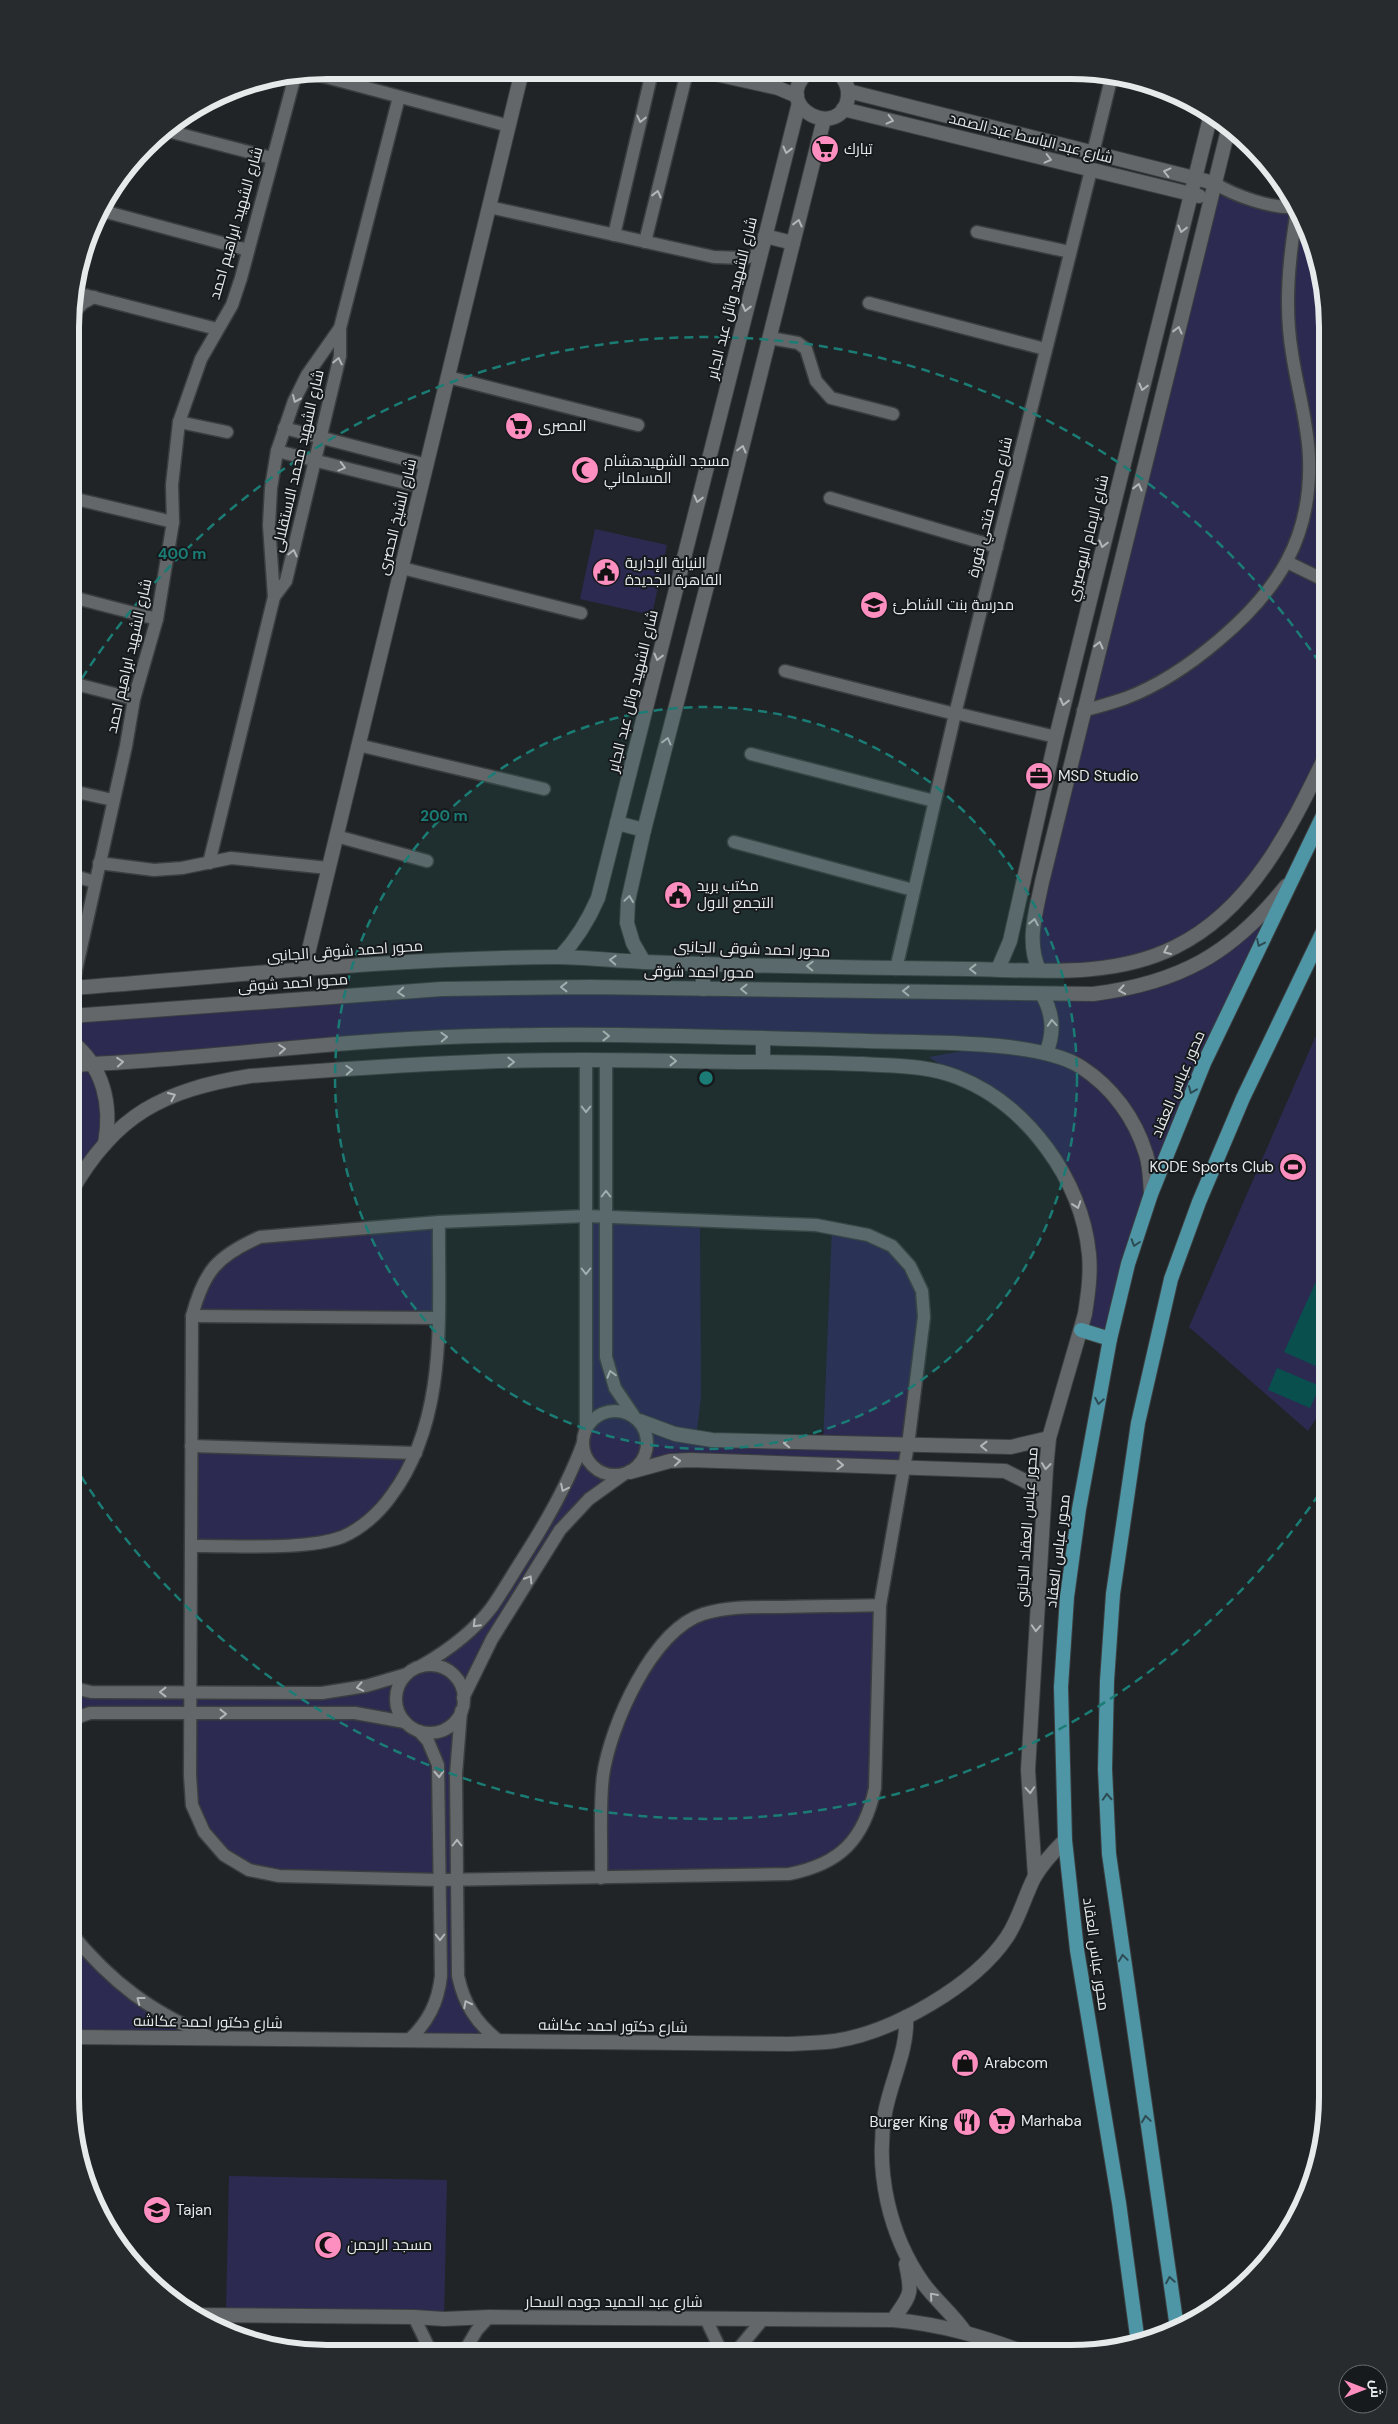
<svg xmlns="http://www.w3.org/2000/svg" width="1398" height="2424" font-family="'DM Sans',Cairo,sans-serif">
<style>
.green{fill:#2d2a52}
.water{fill:#084f4e}
.lines{fill:none;stroke-linecap:round;stroke-linejoin:round}
.minor-casing{stroke:#3b3e3f;stroke-width:15}
.tertiary-casing{stroke:#3b3e3f;stroke-width:16}
.secondary-casing{stroke:#3b3e3f;stroke-width:16}
.primary-casing{stroke:#3b3e3f;stroke-width:16}
.minor{stroke:#63676a;stroke-width:12}
.tertiary{stroke:#63676a;stroke-width:14}
.secondary{stroke:#63676a;stroke-width:14}
.primary{stroke:#4e95a5;stroke-width:14}
.oneway{stroke:#b2b6b7}
.oneway2{stroke:#2d4b53}
.ring{fill:none;stroke:#1a7c74;stroke-width:2.5;stroke-dasharray:9 6}
.labels{text-anchor:middle;dominant-baseline:central;stroke-width:4;stroke-linejoin:round;paint-order:stroke}
.street-label{font-size:15px;fill:#e7eaeb;stroke:#171a1d}
.poi-label{font-size:15px;fill:#e7eaeb;stroke:#171a1d;text-anchor:start}
.rim{fill:none;stroke:#e7eaeb;stroke-width:6}
.centre{fill:#1a7c74;stroke:#171a1d;stroke-width:2.5}
.ring-label{font-size:15px;text-anchor:middle;font-weight:bold;fill:#1a7c74;stroke:#171a1d;stroke-width:4;stroke-linejoin:round;paint-order:stroke}
</style>
<rect width="100%" height="100%" fill="#202426"/>
<g class="green">
<path d="M1230,194L1296,207L1314,244L1328,327V751L1282,841L1228,912L1158,955L1039,970L1032,944L1211,199Z"/>
<path d="M595,529L667,545L652,615L580,599Z"/>
<path d="M1290,881L1151,1194L1110,1339L1081,1330L1088,1294L1077,1206L1025,1124L929,1057L990,1046L495,1036L94,1064L108,1124L71,1192V1016L442,989L1093,994L1202,962Z"/>
<path d="M1328,1008V1400L1308,1431L1189,1327Z"/>
<path d="M586,1216L700,1220L701,1397L696,1438L823,1444L832,1228L892,1246L922,1291L903,1467L710,1460L624,1474L573,1514L463,1698L461,1711L462,1992L498,2041L409,2040L435,2005L440,1880L279,1876L224,1855L192,1805L190,1714L70,1720V1687L322,1693L407,1674L421,1666L491,1608L583,1443L586,1429Z"/>
<path d="M439,1222L438,1318L192,1316L214,1266L260,1237Z"/>
<path d="M191,1446L416,1453L401,1482L343,1536L191,1546Z"/>
<path d="M880,1605L875,1767L861,1830L809,1870L601,1878L603,1776L646,1667L701,1615Z"/>
<path d="M70,1932L118,1983L214,2039L70,2037Z"/>
<path d="M229,2176L447,2180L444,2319L226,2314Z"/>
</g>
<g class="water">
<path d="M1323,1266L1328,1268L1327,1371L1284,1352Z"/>
<path d="M1277,1368L1320,1386L1310,1408L1268,1390Z"/>
</g>
<g class="lines">
<g class="minor-casing">
<g id="minor">
<path d="M311,73L509,126"/>
<path d="M164,130L272,158"/>
<path d="M1093,153L1112,75"/>
<path d="M1214,183C1235,196 1272,209 1296,207"/>
<path d="M489,207L714,257L745,258L760,254"/>
<path d="M99,210L248,250"/>
<path d="M977,232L1070,252"/>
<path d="M614,235L652,72"/>
<path d="M645,242L687,72"/>
<path d="M73,292L217,329"/>
<path d="M869,303L1045,349"/>
<path d="M72,314L83,303L94,297"/>
<path d="M770,338L798,343L806,349L816,381L831,398L893,414"/>
<path d="M448,377L638,425"/>
<path d="M179,422L227,432"/>
<path d="M284,428L427,465"/>
<path d="M277,451L421,487"/>
<path d="M72,498L173,522"/>
<path d="M830,498L997,547"/>
<path d="M1287,562L1328,582"/>
<path d="M402,568L581,613"/>
<path d="M72,597L157,619"/>
<path d="M274,597L286,581L340,356V328L399,97"/>
<path d="M785,671L955,714"/>
<path d="M72,683L134,699"/>
<path d="M1083,711C1097,707 1112,703 1126,698C1160,685 1192,663 1219,640C1278,590 1312,538 1309,458C1308,422 1297,388 1292,353C1284,305 1289,258 1297,210"/>
<path d="M955,713L1056,737"/>
<path d="M358,745L544,789"/>
<path d="M751,754L934,801"/>
<path d="M72,791L113,800"/>
<path d="M336,836L427,861"/>
<path d="M734,842L913,890"/>
<path d="M99,863L154,870L182,868L231,858L328,868"/>
<path d="M209,863L274,597L269,525L271,488L277,451L294,401L307,375L340,328"/>
<path d="M71,875L95,882"/>
<path d="M896,969L955,714L1091,170"/>
<path d="M72,988L126,746L134,699L157,619L173,522L172,485L179,422L201,359L232,305L241,278L295,76"/>
<path d="M606,1060V1357L615,1388L634,1416"/>
<path d="M586,1216L816,1225L868,1235L892,1246L910,1266L922,1291L924,1317L908,1445L880,1605L875,1788C864,1840 840,1864 789,1874L440,1880L279,1876L249,1870L224,1855L204,1832L192,1805L190,1775L192,1316C204,1271 217,1256 260,1237L439,1222Z"/>
<path d="M192,1316L438,1318"/>
<circle cx="615" cy="1443" r="32"/>
<path d="M586,1429V1060"/>
<path d="M191,1446L416,1453"/>
<path d="M191,1546C233,1545 304,1551 342,1537C361,1529 379,1513 391,1496C449,1418 438,1314 439,1222"/>
<circle cx="430" cy="1699" r="34"/>
<path d="M421,1666C447,1651 474,1631 492,1607C503,1591 514,1572 525,1555C548,1519 568,1484 583,1443"/>
<path d="M70,1687L91,1692L322,1693L366,1686L407,1674"/>
<path d="M463,1698L492,1639L560,1530L589,1499L624,1474"/>
<path d="M461,1711L456,1774L458,1976C464,2004 476,2023 499,2041"/>
<path d="M70,1720L90,1713H355L405,1722"/>
<path d="M601,1878C602,1845 599,1808 603,1776C610,1726 652,1630 703,1614C729,1606 755,1607 782,1607C815,1606 848,1606 880,1605"/>
<path d="M70,1932C113,1984 150,2011 212,2038"/>
<path d="M409,2040C428,2022 438,2003 441,1976L438,1765L428,1741L419,1731"/>
<path d="M414,2317L431,2352"/>
<path d="M706,2319L722,2353"/>
<path d="M464,2352L477,2330L489,2317"/>
<path d="M735,2353L763,2319"/>
</g>
</g>
<g class="tertiary-casing">
<g id="tertiary">
<path d="M706,72L778,88L797,96"/>
<path d="M784,73H802"/>
<path d="M807,73C770,108 842,142 848,97C849,87 845,79 838,73"/>
<path d="M848,91L1214,183"/>
<path d="M843,109L1199,196"/>
<path d="M765,236L793,243"/>
<path d="M617,823L644,830"/>
<path d="M560,957C577,939 588,921 598,898L799,103"/>
<path d="M644,962L633,943L627,923L628,901L644,830L726,512L824,119"/>
<path d="M998,969L1010,941L1056,737L1211,114"/>
<path d="M304,970L522,71"/>
<path d="M1039,970C1026,941 1036,912 1042,882L1229,126"/>
<path d="M71,988C233,976 394,958 556,957C586,957 615,961 645,962C752,966 859,968 967,969C1036,970 1111,979 1175,947C1253,909 1292,825 1328,751"/>
<path d="M71,1192C115,1114 164,1090 250,1076C325,1070 401,1065 476,1062C570,1058 663,1061 757,1062C792,1062 827,1063 863,1064C895,1066 926,1065 957,1077C1027,1104 1082,1180 1089,1254C1091,1274 1088,1294 1085,1314L1049,1438L1046,1469L1028,1770L1035,1876"/>
<path d="M640,1421L675,1434L712,1440L1011,1447L1049,1438"/>
<path d="M630,1472L670,1461L690,1460L1005,1471L1033,1485L1043,1498"/>
<path d="M906,2017C908,2050 891,2080 885,2113C875,2171 889,2235 923,2283C936,2301 953,2314 965,2332"/>
<path d="M70,2037L789,2044C804,2043 820,2043 835,2041C893,2032 974,1986 1007,1937C1019,1919 1024,1898 1034,1878C1042,1864 1054,1851 1065,1840"/>
<path d="M194,2315L414,2317L444,2319L489,2317L893,2320C941,2324 984,2337 1029,2354"/>
<path d="M893,2320C910,2294 913,2297 906,2264"/>
</g>
</g>
<g class="secondary-casing">
<g id="secondary">
<path d="M703,964V989"/>
<path d="M1042,994C1053,1013 1055,1032 1046,1053"/>
<path d="M71,1016L442,989L590,987L1093,994C1179,983 1232,954 1286,886"/>
<path d="M763,1038V1062"/>
<path d="M71,1041C104,1067 112,1105 105,1144"/>
<path d="M71,1065C190,1061 309,1043 428,1038C574,1031 721,1037 867,1041C920,1043 1038,1039 1081,1067C1112,1087 1135,1118 1146,1154C1150,1166 1150,1181 1151,1194"/>
</g>
</g>
<g class="primary-casing">
<g id="primary">
<path d="M1081,1330L1110,1339"/>
<path d="M1177,2328L1109,1854L1105,1769L1107,1681L1113,1594L1138,1423L1171,1279L1199,1202L1243,1098L1328,921"/>
<path d="M1138,2343L1119,2203L1077,1950L1065,1840L1061,1687L1067,1597L1079,1509L1110,1339L1128,1264L1151,1194L1204,1063L1328,805"/>
</g>
</g>
<use href="#minor" class="minor"/>
<use href="#tertiary" class="tertiary"/>
<use href="#secondary" class="secondary"/>
<use href="#primary" class="primary"/>
</g>
<defs><path id="oneway-chevron" d="M-2-3.5L2.5 0L-2 3.5" fill="none" stroke-width="1.6" stroke-linecap="round" stroke-linejoin="round" transform="scale(1.25)"/></defs>
<g class="oneway">
<use href="#oneway-chevron" transform="translate(641 119) rotate(103)"/>
<use href="#oneway-chevron" transform="translate(890 120) rotate(14)"/>
<use href="#oneway-chevron" transform="translate(787 150) rotate(104)"/>
<use href="#oneway-chevron" transform="translate(1048 159) rotate(14)"/>
<use href="#oneway-chevron" transform="translate(1167 172) rotate(-166)"/>
<use href="#oneway-chevron" transform="translate(657 194) rotate(-76)"/>
<use href="#oneway-chevron" transform="translate(798 223) rotate(-76)"/>
<use href="#oneway-chevron" transform="translate(1182 229) rotate(104)"/>
<use href="#oneway-chevron" transform="translate(746 308) rotate(104)"/>
<use href="#oneway-chevron" transform="translate(1178 330) rotate(-76)"/>
<use href="#oneway-chevron" transform="translate(338 361) rotate(-78)"/>
<use href="#oneway-chevron" transform="translate(1143 387) rotate(104)"/>
<use href="#oneway-chevron" transform="translate(296 399) rotate(114)"/>
<use href="#oneway-chevron" transform="translate(742 449) rotate(-76)"/>
<use href="#oneway-chevron" transform="translate(342 467) rotate(15)"/>
<use href="#oneway-chevron" transform="translate(1138 487) rotate(-76)"/>
<use href="#oneway-chevron" transform="translate(698 499) rotate(104)"/>
<use href="#oneway-chevron" transform="translate(1103 544) rotate(104)"/>
<use href="#oneway-chevron" transform="translate(293 553) rotate(-77)"/>
<use href="#oneway-chevron" transform="translate(1099 645) rotate(-76)"/>
<use href="#oneway-chevron" transform="translate(658 657) rotate(104)"/>
<use href="#oneway-chevron" transform="translate(1064 702) rotate(104)"/>
<use href="#oneway-chevron" transform="translate(667 741) rotate(-75)"/>
<use href="#oneway-chevron" transform="translate(629 899) rotate(-82)"/>
<use href="#oneway-chevron" transform="translate(1034 922) rotate(-79)"/>
<use href="#oneway-chevron" transform="translate(1167 951) rotate(156)"/>
<use href="#oneway-chevron" transform="translate(613 960) rotate(-177)"/>
<use href="#oneway-chevron" transform="translate(810 966) rotate(-178)"/>
<use href="#oneway-chevron" transform="translate(973 969) rotate(-180)"/>
<use href="#oneway-chevron" transform="translate(564 987) rotate(180)"/>
<use href="#oneway-chevron" transform="translate(744 989) rotate(-179)"/>
<use href="#oneway-chevron" transform="translate(1122 990) rotate(170)"/>
<use href="#oneway-chevron" transform="translate(906 991) rotate(-179)"/>
<use href="#oneway-chevron" transform="translate(401 992) rotate(176)"/>
<use href="#oneway-chevron" transform="translate(1052 1023) rotate(-94)"/>
<use href="#oneway-chevron" transform="translate(606 1036) rotate(1)"/>
<use href="#oneway-chevron" transform="translate(444 1037) rotate(-2)"/>
<use href="#oneway-chevron" transform="translate(282 1049) rotate(-5)"/>
<use href="#oneway-chevron" transform="translate(673 1061) rotate(1)"/>
<use href="#oneway-chevron" transform="translate(120 1062) rotate(-5)"/>
<use href="#oneway-chevron" transform="translate(511 1062) rotate(-1)"/>
<use href="#oneway-chevron" transform="translate(349 1070) rotate(-3)"/>
<use href="#oneway-chevron" transform="translate(172 1096) rotate(-24)"/>
<use href="#oneway-chevron" transform="translate(586 1109) rotate(90)"/>
<use href="#oneway-chevron" transform="translate(606 1194) rotate(-90)"/>
<use href="#oneway-chevron" transform="translate(1077 1205) rotate(71)"/>
<use href="#oneway-chevron" transform="translate(586 1271) rotate(90)"/>
<use href="#oneway-chevron" transform="translate(611 1374) rotate(-106)"/>
<use href="#oneway-chevron" transform="translate(787 1443) rotate(-178)"/>
<use href="#oneway-chevron" transform="translate(984 1446) rotate(-179)"/>
<use href="#oneway-chevron" transform="translate(677 1461) rotate(-6)"/>
<use href="#oneway-chevron" transform="translate(840 1465) rotate(2)"/>
<use href="#oneway-chevron" transform="translate(1046 1466) rotate(96)"/>
<use href="#oneway-chevron" transform="translate(564 1488) rotate(116)"/>
<use href="#oneway-chevron" transform="translate(529 1579) rotate(-58)"/>
<use href="#oneway-chevron" transform="translate(476 1624) rotate(135)"/>
<use href="#oneway-chevron" transform="translate(1036 1628) rotate(93)"/>
<use href="#oneway-chevron" transform="translate(360 1687) rotate(169)"/>
<use href="#oneway-chevron" transform="translate(163 1692) rotate(-180)"/>
<use href="#oneway-chevron" transform="translate(223 1714)"/>
<use href="#oneway-chevron" transform="translate(439 1774) rotate(87)"/>
<use href="#oneway-chevron" transform="translate(1030 1790) rotate(86)"/>
<use href="#oneway-chevron" transform="translate(457 1843) rotate(-90)"/>
<use href="#oneway-chevron" transform="translate(440 1937) rotate(90)"/>
<use href="#oneway-chevron" transform="translate(140 2000) rotate(-143)"/>
<use href="#oneway-chevron" transform="translate(467 2004) rotate(-117)"/>
<use href="#oneway-chevron" transform="translate(933 2296) rotate(-131)"/>
</g>
<g class="oneway2">
<use href="#oneway-chevron" transform="translate(1260 943) rotate(115)"/>
<use href="#oneway-chevron" transform="translate(1192 1090) rotate(112)"/>
<use href="#oneway-chevron" transform="translate(1135 1243) rotate(108)"/>
<use href="#oneway-chevron" transform="translate(1099 1401) rotate(100)"/>
<use href="#oneway-chevron" transform="translate(1107 1797) rotate(-93)"/>
<use href="#oneway-chevron" transform="translate(1123 1958) rotate(-98)"/>
<use href="#oneway-chevron" transform="translate(1146 2119) rotate(-98)"/>
<use href="#oneway-chevron" transform="translate(1170 2280) rotate(-99)"/>
</g>
<circle cx="706" cy="1078" r="371" fill="#1a7c74" fill-opacity=".12"/>
<g class="ring">
<circle cx="706" cy="1078" r="371"/>
<path d="M1327 1482A741 741 0 0 1 71 1460M74 691A741 741 0 0 1 1327 674"/>
</g>
<defs>
<g id="supermarket-disc" transform="scale(1.4375)"><circle r="9.5" fill="#fd8ec0" stroke="#171a1d"/><path d="M-6-5.5h2.5l.6 2H6L4.5 2H-2.5L-4.4-4H-6ZM-1.5 3.2a1.3 1.3 0 1 0 .1 0ZM3 3.2a1.3 1.3 0 1 0 .1 0Z" fill="#111"/></g>
<g id="mosque-disc" transform="scale(1.4375)"><circle r="9.5" fill="#fd8ec0" stroke="#171a1d"/><path d="M3.5-4.9A6 6 0 1 0 3.5 4.9A5 5 0 1 1 3.5-4.9Z" fill="#111"/></g>
<g id="civic-disc" transform="scale(1.4375)"><circle r="9.5" fill="#fd8ec0" stroke="#171a1d"/><path d="M-.6-6.5H3V-4.5H.6V-3L4-1V1h2V6H-6V1h2V-1L-.6-3ZM-1.2 2.5V6h2.4V2.5Z" fill="#111"/></g>
<g id="school-disc" transform="scale(1.4375)"><circle r="9.5" fill="#fd8ec0" stroke="#171a1d"/><path d="M0-5L7-2L0 1L-7-2ZM-4 1L0 2.5L4 1V4Q0 6-4 4Z" fill="#111"/></g>
<g id="office-disc" transform="scale(1.4375)"><circle r="9.5" fill="#fd8ec0" stroke="#171a1d"/><path d="M-6-3h4V-5.5h4V-3h4V5H-6ZM-1-4.5V-3h2v-1.5ZM-6 0V1H6V0Z" fill="#111"/></g>
<g id="stadium-disc" transform="scale(1.4375)"><circle r="9.5" fill="#fd8ec0" stroke="#171a1d"/><path d="M0-5a6.5 5 0 1 0 0 10a6.5 5 0 1 0 0-10ZM-3.5-1.8h7v3.6h-7Z" fill="#111"/></g>
<g id="shop-disc" transform="scale(1.4375)"><circle r="9.5" fill="#fd8ec0" stroke="#171a1d"/><path d="M-5-2.5h2.3a2.7 3.5 0 0 1 5.4 0H5L5.5 6h-11ZM-1.5-2.5h3a1.5 2.3 0 0 0-3 0Z" fill="#111"/></g>
<g id="restaurant-disc" transform="scale(1.4375)"><circle r="9.5" fill="#fd8ec0" stroke="#171a1d"/><path d="M-5-6h1v4h1v-4h1v4h1v-4h1v5L-1.5 .5V6h-2V.5L-5-1ZM5-6V6H3V1.5H1.5Q1.5-4 5-6Z" fill="#111"/></g>
</defs>
<g fill-rule="evenodd">
<use href="#supermarket-disc" x="825" y="149"/>
<use href="#supermarket-disc" x="519" y="426"/>
<use href="#mosque-disc" x="585" y="470"/>
<use href="#civic-disc" x="606" y="572"/>
<use href="#school-disc" x="874" y="605"/>
<use href="#office-disc" x="1039" y="776"/>
<use href="#civic-disc" x="678" y="895"/>
<use href="#stadium-disc" x="1293" y="1167"/>
<use href="#shop-disc" x="965" y="2063"/>
<use href="#supermarket-disc" x="1002" y="2121"/>
<use href="#restaurant-disc" x="967" y="2122"/>
<use href="#school-disc" x="157" y="2210"/>
<use href="#mosque-disc" x="328" y="2245"/>
</g>
<g class="labels">
<g class="street-label">
<text transform="translate(1031 138) rotate(14)">شارع عبد الباسط عبد الصمد</text>
<text transform="translate(236 223) rotate(-74)">شارع الشهيد ابراهيم احمد</text>
<text transform="translate(732 298) rotate(-76)">شارع الشهيد وائل عبد الجابر</text>
<text transform="translate(298 461) rotate(-77)">شارع الشهيد محمد الاستقلالى</text>
<text transform="translate(990 507) rotate(-76)">شارع محمد فتحي قورة</text>
<text transform="translate(397 517) rotate(-76)">شارع الشيخ الحصرى</text>
<text transform="translate(1088 538) rotate(-76)">شارع الإمام البوصيري</text>
<text transform="translate(129 656) rotate(-77)">شارع الشهيد ابراهيم احمد</text>
<text transform="translate(633 691) rotate(-76)">شارع الشهيد وائل عبد الجابر</text>
<text transform="translate(752 949) rotate(2)">محور احمد شوقى الجانبى</text>
<text transform="translate(345 951) rotate(-4)">محور احمد شوقى الجانبى</text>
<text transform="translate(699 972) rotate(1)">محور احمد شوقى</text>
<text transform="translate(293 983) rotate(-4)">محور احمد شوقى</text>
<text transform="translate(1178 1084) rotate(-67)">محور عباس العقاد</text>
<text transform="translate(1027 1527) rotate(-86)">محور عباس العقاد الجانبى</text>
<text transform="translate(1058 1551) rotate(-83)">محور عباس العقاد</text>
<text transform="translate(1096 1954) rotate(82)">محور عباس العقاد</text>
<text transform="translate(208 2022) rotate(1)">شارع دكتور احمد عكاشه</text>
<text transform="translate(613 2026) rotate(1)">شارع دكتور احمد عكاشه</text>
<text x="614" y="2302">شارع عبد الحميد جوده السحار</text>
</g>
<g class="poi-label">
<text x="844" y="149">تبارك</text>
<text x="538" y="426">المصرى</text>
<text x="604" y="461">مسجد الشهيدهشام<tspan x="604" dy="17">المسلماني</tspan></text>
<text x="625" y="563">النيابة الإدارية<tspan x="625" dy="17">القاهرة الجديدة</tspan></text>
<text x="893" y="605">مدرسة بنت الشاطئ</text>
<text x="1058" y="776">MSD Studio</text>
<text x="697" y="886">مكتب بريد<tspan x="697" dy="17">التجمع الاول</tspan></text>
<text x="1274" y="1167" text-anchor="end">KODE Sports Club</text>
<text x="984" y="2063">Arabcom</text>
<text x="1021" y="2121">Marhaba</text>
<text x="948" y="2122" text-anchor="end">Burger King</text>
<text x="176" y="2210">Tajan</text>
<text x="347" y="2245">مسجد الرحمن</text>
</g>
</g>
<path d="M0 0H1398V2424H0ZM327 79H1071A248 248 0 0 1 1319 327V2097A248 248 0 0 1 1071 2345H327A248 248 0 0 1 79 2097V327A248 248 0 0 1 327 79Z" fill="#282b2d" fill-rule="evenodd"/>
<path class="rim" d="M327 79H1071A248 248 0 0 1 1319 327V2097A248 248 0 0 1 1071 2345H327A248 248 0 0 1 79 2097V327A248 248 0 0 1 327 79Z"/>
<circle cx="706" cy="1078" r="8" class="centre"/>
<g class="ring-label">
<text x="182" y="559">400 m</text>
<text x="444" y="821">200 m</text>
</g>
<g transform="translate(1363 2389) rotate(90)"><circle r="24" fill="#171a1d" stroke="#6a6d6f"/>
<path d="M0-4L9 19L0 12L-9 19Z" fill="#fd8ec0"/>
<text y="-8" font-size="14" font-weight="bold" text-anchor="middle" fill="#e7eaeb">ش</text>
</g>
</svg>
